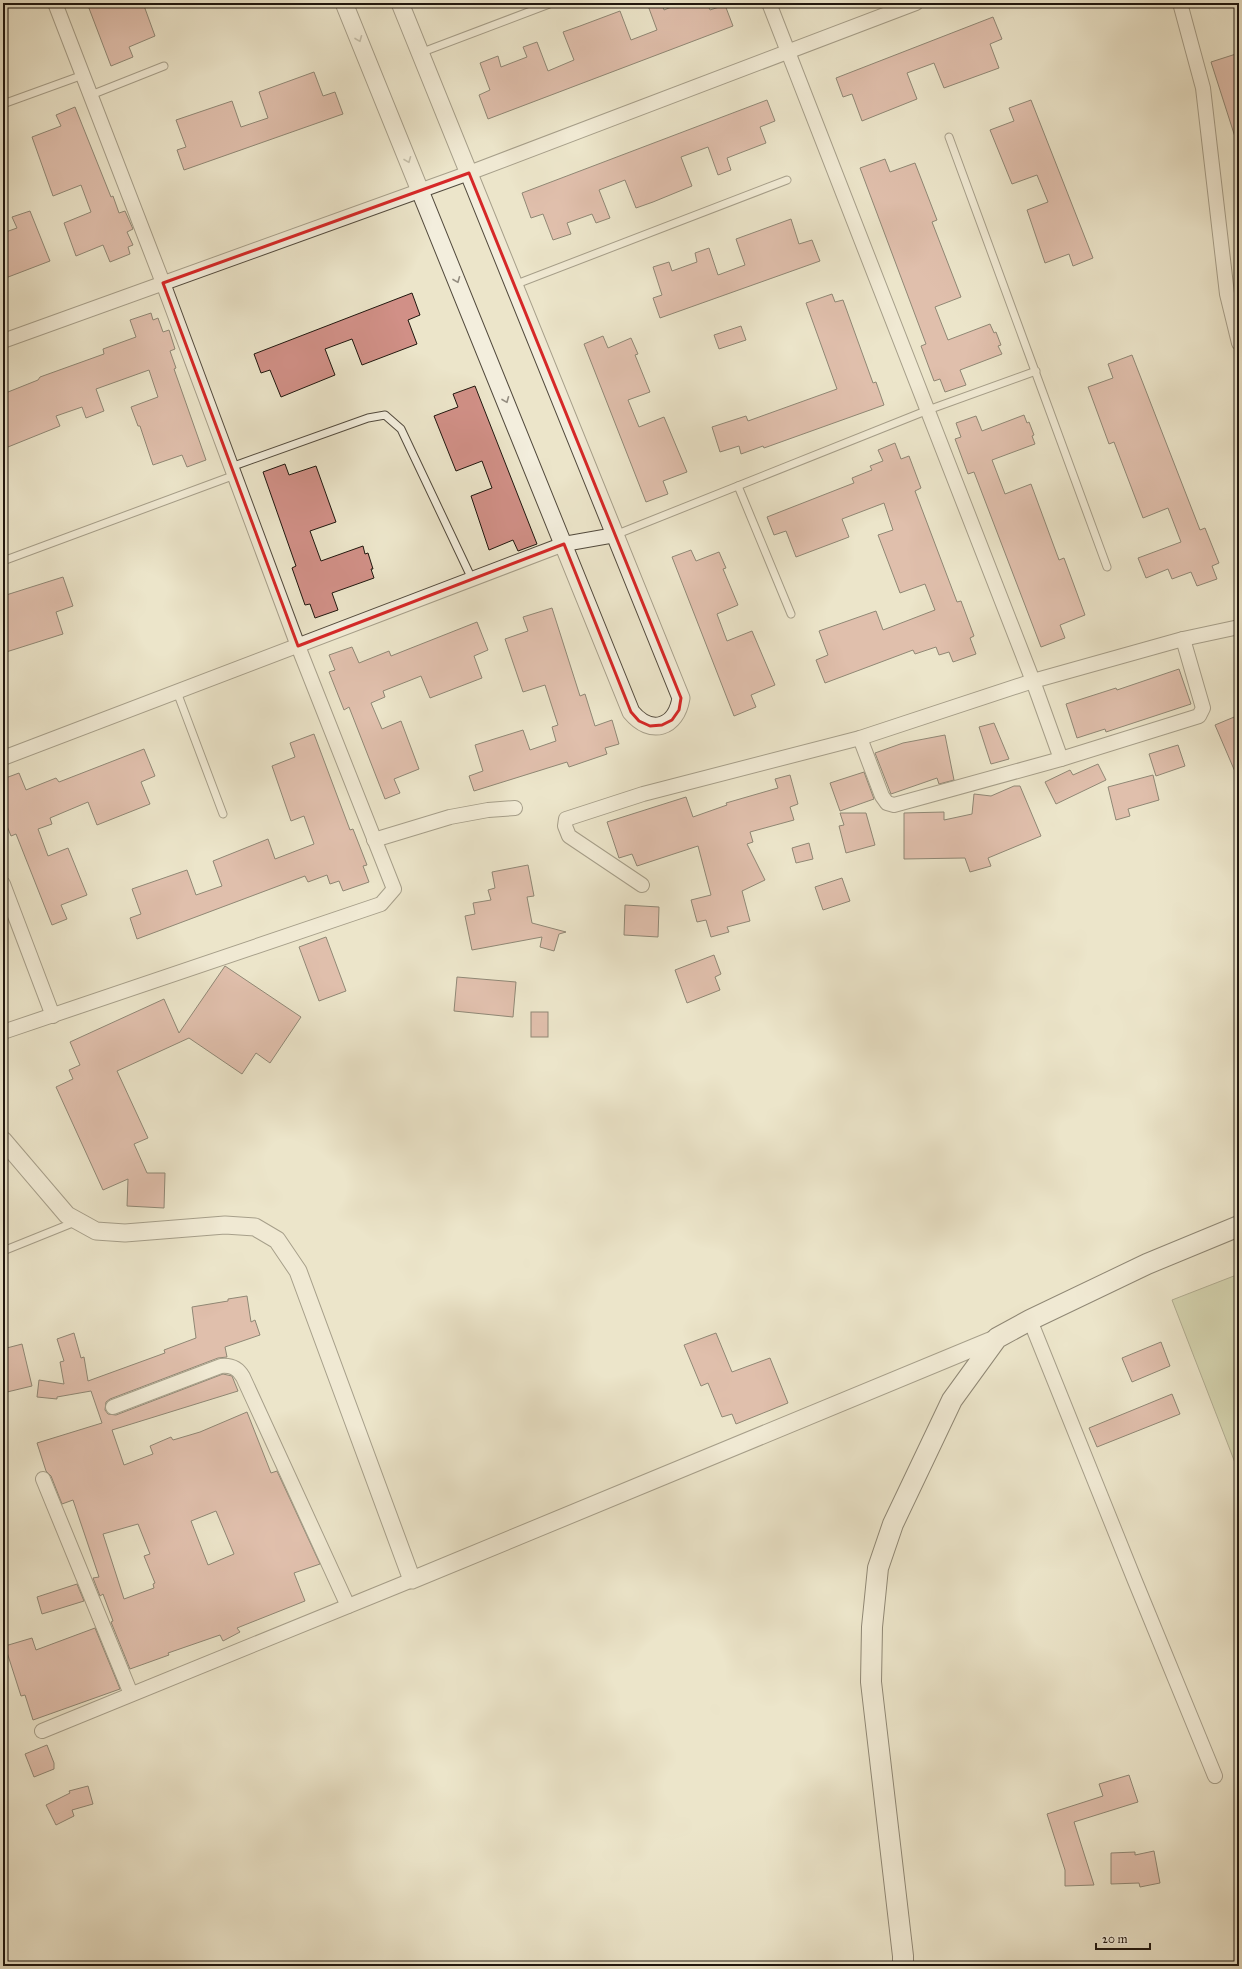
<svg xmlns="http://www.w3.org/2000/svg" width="1242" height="1969" font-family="'IM FELL Great Primer',serif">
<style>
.green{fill:#bac395;stroke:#6c6c52}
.building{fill:#d19087;stroke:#1f160e;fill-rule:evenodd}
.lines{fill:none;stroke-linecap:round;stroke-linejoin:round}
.service-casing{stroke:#524a3d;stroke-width:9}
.minor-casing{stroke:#524a3d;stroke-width:16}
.tertiary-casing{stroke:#524a3d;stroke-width:19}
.secondary-casing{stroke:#1f160e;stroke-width:22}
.service{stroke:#f3eedd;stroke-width:7}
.minor{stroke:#f3eedd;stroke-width:14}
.tertiary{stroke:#f3eedd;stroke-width:17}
.secondary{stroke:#f3eedd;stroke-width:20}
.oneway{stroke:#948d80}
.marked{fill:none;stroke:#d62828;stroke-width:3;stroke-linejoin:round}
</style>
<rect width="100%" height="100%" fill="#ece5ca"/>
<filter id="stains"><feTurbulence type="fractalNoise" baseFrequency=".005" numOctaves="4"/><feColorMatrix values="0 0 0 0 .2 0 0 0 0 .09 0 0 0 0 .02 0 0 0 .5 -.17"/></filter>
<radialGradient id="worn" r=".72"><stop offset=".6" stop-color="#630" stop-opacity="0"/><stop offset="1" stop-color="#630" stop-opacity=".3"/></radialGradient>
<path class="green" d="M1239,1274V1473L1172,1300Z"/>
<g class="building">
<path d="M87,3H143L155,36L129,47L133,57L111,66Z"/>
<path d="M647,3H662L664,10L681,3H707L710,10L725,5L733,26L488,119L479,95L490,90L480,63L498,56L501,67L527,57L523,47L537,42L548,71L574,60L563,32L580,26L620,11L631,40L657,30Z"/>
<path d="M993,17L1002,39L990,44L999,68L944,88L934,63L907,73L917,99L862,121L852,94L843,97L836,78Z"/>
<path d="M1239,53V139L1236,140L1211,62Z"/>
<path d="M314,72L323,96L335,92L343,114L184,170L177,150L186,147L176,120L232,101L241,127L268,118L259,92Z"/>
<path d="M767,100L775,121L760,127L766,143L727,158L731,170L718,175L708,147L681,157L692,186L653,202L636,208L625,180L599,190L610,218L596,223L592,214L567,223L571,234L553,240L543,214L531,218L522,193Z"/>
<path d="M1031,100L1093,258L1073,266L1069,254L1045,263L1027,210L1048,202L1037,175L1012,184L990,130L1014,121L1009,108Z"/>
<path d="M75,107L111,197L113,196L119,213L125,211L133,229L127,232L133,245L128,247L130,254L110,262L103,245L76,256L64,223L91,212L81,185L53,196L32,137L61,126L56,115Z"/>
<path d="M885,159L890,172L915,163L937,220L932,222L961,297L935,307L948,340L990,324L994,333L996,332L1001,345L998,346L1002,354L960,370L966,385L945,392L940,379L934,381L921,346L926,344L860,168Z"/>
<path d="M30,211L50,261L3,279V233L17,228L12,217Z"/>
<path d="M791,219L799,244L812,240L820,261L660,318L653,298L662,295L653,267L669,262L672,271L697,262L695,253L709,248L718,275L745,265L736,239Z"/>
<path d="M412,293L420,315L408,320L417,344L362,365L352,339L325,349L335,375L281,397L270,370L261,373L254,354Z"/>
<path d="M832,294L835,302L843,300L873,383L876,382L884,405L764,448L763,446L741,454L739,446L720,452L712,427L746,416L748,421L837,389L806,303Z"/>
<path d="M151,313L153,320L158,318L163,332L169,330L175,349L170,351L176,368L174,369L206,460L187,467L182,455L153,465L140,426H138L131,407L158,397L149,370L96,389L104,411L86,418L82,407L56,416L60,426L3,449V394L38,380L40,377L104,354L103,349L136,337L130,320Z"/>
<path d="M741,326L746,340L719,349L714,335Z"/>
<path d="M603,336L608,348L631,338L638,354L635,355L650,392L628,400L639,427L664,417L687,472L663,481L668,494L646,502L584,344Z"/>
<path d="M1132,355L1200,530L1205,528L1219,563L1212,566L1217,579L1197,586L1191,572L1172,579L1168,569L1146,578L1138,558L1181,542L1168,508L1143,518L1114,442L1109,444L1088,387L1113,378L1108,364Z"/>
<path d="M475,386L537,544L518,551L513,540L489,550L471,496L492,488L482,461L456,471L434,416L458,407L453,394Z"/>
<path d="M1024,415L1027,423L1029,422L1034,435L1032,436L1035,444L992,460L1005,494L1031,484L1059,560L1064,558L1085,615L1060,625L1065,638L1041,647L974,472L968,474L955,439L961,437L956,423L976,416L982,431Z"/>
<path d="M895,443L901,459L909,456L921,488L915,491L957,602L961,601L974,636L970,638L976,654L953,662L949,652L939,655L936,647L915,654L913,650L825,683L816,660L828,655L819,631L876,611L883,630L935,610L925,584L900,593L878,535L893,530L884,503L842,519L849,537L796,557L786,531L774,535L767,517L854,483L852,478L872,470L870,466L883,461L878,450Z"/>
<path d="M285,464L289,475L316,466L336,522L310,531L321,561L363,546L365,554L368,553L373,569H371L374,578L332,593L338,610L315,618L310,604L305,605L292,568L296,566L263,472Z"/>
<path d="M691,550L696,561L719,552L726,568L723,569L738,605L717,614L727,641L752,631L775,685L751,695L756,707L734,716L672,557Z"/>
<path d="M63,577L73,606L56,612L63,634L3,653V596Z"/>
<path d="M552,608L580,696L585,694L595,726L612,720L619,744L605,748L607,754L569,767L567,762L474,791L469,776L483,771L475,745L523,730L530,750L556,741L552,727L558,725L545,685L523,692L505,639L528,631L523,617Z"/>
<path d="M477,622L488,650L474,656L482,678L430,698L421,676L383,691L385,697L371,703L382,729L401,721L419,769L394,779L400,793L385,799L349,707L344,710L329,672L335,670L329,655L352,647L359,663L389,651L391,656Z"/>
<path d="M1179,669L1191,704L1106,732L1105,729L1077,738L1066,704L1116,688L1117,690Z"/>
<path d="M1239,715V781L1215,725Z"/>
<path d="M994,723L1009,759L991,764L979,727Z"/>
<path d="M314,734L350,830L353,829L367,865L363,866L369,882L343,891L339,881L330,884L327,875L308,882L305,876L137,939L130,918L141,914L132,889L187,870L196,895L222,886L213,861L268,839L275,859L314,844L304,816L291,821L272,766L295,757L290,743Z"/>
<path d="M945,735L954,780L939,784L937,778L891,794L875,753L903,743Z"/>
<path d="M1178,745L1185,766L1156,776L1149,754Z"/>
<path d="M144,749L155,776L141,782L150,804L97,825L88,802L50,818L52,824L38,829L48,856L68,848L87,895L61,905L67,919L52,925L16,834L11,836L3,816V779L19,773L26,790L56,778L59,782Z"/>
<path d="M1098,764L1106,780L1056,804L1045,782L1070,770L1073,775Z"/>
<path d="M864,772L874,799L840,811L830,783Z"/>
<path d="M790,775L798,804L790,807L794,820L750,832L753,842L747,844L765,880L742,891L750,921L727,927L729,932L711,937L706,920L697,922L691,900L711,895L698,846L637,866L632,854L619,858L607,822L686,797L693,817L727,805L726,803L778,788L775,779Z"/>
<path d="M1153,775L1159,800L1128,809L1130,816L1116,820L1108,787Z"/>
<path d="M1014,786H1020L1041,836L988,858L991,866L970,872L965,858L904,859V813L944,812V820L972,814L974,794L991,796Z"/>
<path d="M840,813H866L875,845L846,853L839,826L844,825Z"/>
<path d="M809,843L813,859L796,863L792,848Z"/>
<path d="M528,865L534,896L527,897L532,923L566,932L559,934L554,951L540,947L542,937L472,950L465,916L475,914L473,903L491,900L488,890L495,888L492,872Z"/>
<path d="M842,878L850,901L823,910L815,887Z"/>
<path d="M625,905L659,907L658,937L624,935Z"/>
<path d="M326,937L346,991L319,1001L299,947Z"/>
<path d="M714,955L721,974L715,977L720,990L687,1003L675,970Z"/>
<path d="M225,966L301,1017L270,1063L256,1053L242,1074L189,1038L117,1071L148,1138L134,1144L147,1173H165L164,1208L127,1206L128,1179L103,1190L56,1087L73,1079L69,1070L80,1065L70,1042L164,999L179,1033Z"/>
<path d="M457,977L516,982L513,1017L454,1011Z"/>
<rect x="531" y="1012" width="17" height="25"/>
<path d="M247,1296L251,1322L255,1320L260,1335L225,1347L227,1357L218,1358L110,1399L106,1402L105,1410L108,1414L116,1415L223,1374L232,1376L238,1391L112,1430L124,1465L153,1454L150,1446L171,1437L173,1440L200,1432L247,1412L271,1473L277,1471L320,1564L294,1573L305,1601L237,1628L240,1632L223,1641L220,1635L168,1653L169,1655L130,1669L111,1622L113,1621L103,1594L100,1596L93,1578L99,1577L73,1500L62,1504L51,1476L46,1471L37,1443L102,1423L91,1391L57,1397V1399L37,1397L39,1380L64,1384L60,1362L64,1361L57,1339L74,1333L81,1358L84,1357L88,1381L165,1353L164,1350L196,1338L192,1307L228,1301V1299ZM216,1511L234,1554L208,1565L191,1521ZM138,1524L150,1554L144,1556L155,1583L153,1584L154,1588L124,1599L103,1534Z"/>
<path d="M716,1333L732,1372L770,1358L788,1403L736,1424L732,1414L722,1417L708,1383L701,1386L684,1345Z"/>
<path d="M1161,1342L1170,1366L1132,1382L1122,1358Z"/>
<path d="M22,1344L32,1386L3,1393V1349Z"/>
<path d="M1172,1394L1180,1414L1097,1447L1089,1428Z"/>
<path d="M77,1584L84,1601L42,1614L37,1597Z"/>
<path d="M95,1628L120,1689L33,1720L25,1695L21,1696L5,1646L32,1638L36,1650Z"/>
<path d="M47,1745L54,1763V1769L34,1777L25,1754Z"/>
<path d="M1129,1775L1138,1802L1074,1822L1094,1885L1065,1886V1870L1047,1814L1103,1796L1099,1784Z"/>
<path d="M88,1786L93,1804L72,1810L74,1816L56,1825L46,1805L70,1793L69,1791Z"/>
<path d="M1154,1851L1160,1883L1140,1887L1139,1883L1111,1884V1853L1135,1852V1855Z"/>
</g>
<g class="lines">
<g class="service-casing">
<g id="service">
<path d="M420,53L552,3"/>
<path d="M91,95L164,66"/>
<path d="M3,104L83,75"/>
<path d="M949,137L1107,567"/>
<path d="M514,285L787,180"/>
<path d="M231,467L368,418L385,415L401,429L472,579"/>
<path d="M738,486L791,614"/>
<path d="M615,535L928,410L1036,371"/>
<path d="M3,561L235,475"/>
<path d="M177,692L223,814"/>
<path d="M3,1251L75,1222"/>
</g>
</g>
<g class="minor-casing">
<g id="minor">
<path d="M769,3L1033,681L1061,759"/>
<path d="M1180,3L1203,88L1227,294L1239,343"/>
<path d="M3,341L469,173L916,3"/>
<path d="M860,738L882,796L887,803L894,805L1061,759L1199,716L1203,708L1183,639"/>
<path d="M3,758L564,544L615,535"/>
<path d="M374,840L450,817L488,810L515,808"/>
<path d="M3,884L53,1016"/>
<path d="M642,885L569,836L565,826L566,819L643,794L860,738L1033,681L1183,639L1239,627"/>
<path d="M3,1032L381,904L394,889L298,646L163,283L55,3"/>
<path d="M1030,1320L1135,1581L1215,1776"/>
<path d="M113,1407L221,1366C231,1365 238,1368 243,1377L348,1606"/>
<path d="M43,1479L131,1694"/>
<path d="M42,1731L412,1580"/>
</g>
</g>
<g class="tertiary-casing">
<g id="tertiary">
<path d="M344,3L631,712C651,736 676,728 681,698L400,3"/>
<path d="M3,1140L67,1215L96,1231L125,1233L225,1225L255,1227L277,1240L298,1271L412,1580L997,1338"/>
</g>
</g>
<g class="secondary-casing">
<path id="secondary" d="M903,1966V1956L871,1682L872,1627L878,1568L893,1524L952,1400L997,1338L1030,1320L1147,1264L1239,1226"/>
</g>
<use href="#service" class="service"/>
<use href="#minor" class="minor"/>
<use href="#tertiary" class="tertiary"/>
<use href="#secondary" class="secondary"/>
</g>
<defs><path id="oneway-chevron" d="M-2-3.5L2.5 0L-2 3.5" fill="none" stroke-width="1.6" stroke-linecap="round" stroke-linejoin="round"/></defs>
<g class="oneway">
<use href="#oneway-chevron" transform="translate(359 39) rotate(68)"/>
<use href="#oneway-chevron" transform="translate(408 160) rotate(68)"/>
<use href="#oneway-chevron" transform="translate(457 280) rotate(68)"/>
<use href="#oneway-chevron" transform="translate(506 400) rotate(68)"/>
</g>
<path d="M0 0H1242V1969H0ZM469,173L681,698L679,710L672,720L662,725L650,726L639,721L631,712L564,544L298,646L163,283Z" fill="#ece5ca" fill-opacity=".55" fill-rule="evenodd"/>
<path class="marked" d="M469,173L681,698L679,710L672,720L662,725L650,726L639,721L631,712L564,544L298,646L163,283Z"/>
<rect width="1242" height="1969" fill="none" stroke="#ece5ca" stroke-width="16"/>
<rect x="4" y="4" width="1234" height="1961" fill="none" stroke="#1f160e" stroke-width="2"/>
<rect x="8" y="8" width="1226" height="1953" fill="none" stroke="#1f160e"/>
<path d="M1096 1943v6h54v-6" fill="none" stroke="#1f160e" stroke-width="2"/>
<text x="1102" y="1943" font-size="12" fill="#1f160e" stroke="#f3eedd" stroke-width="3" paint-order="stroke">20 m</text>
<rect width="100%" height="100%" filter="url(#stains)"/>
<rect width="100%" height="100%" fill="url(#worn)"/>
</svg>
